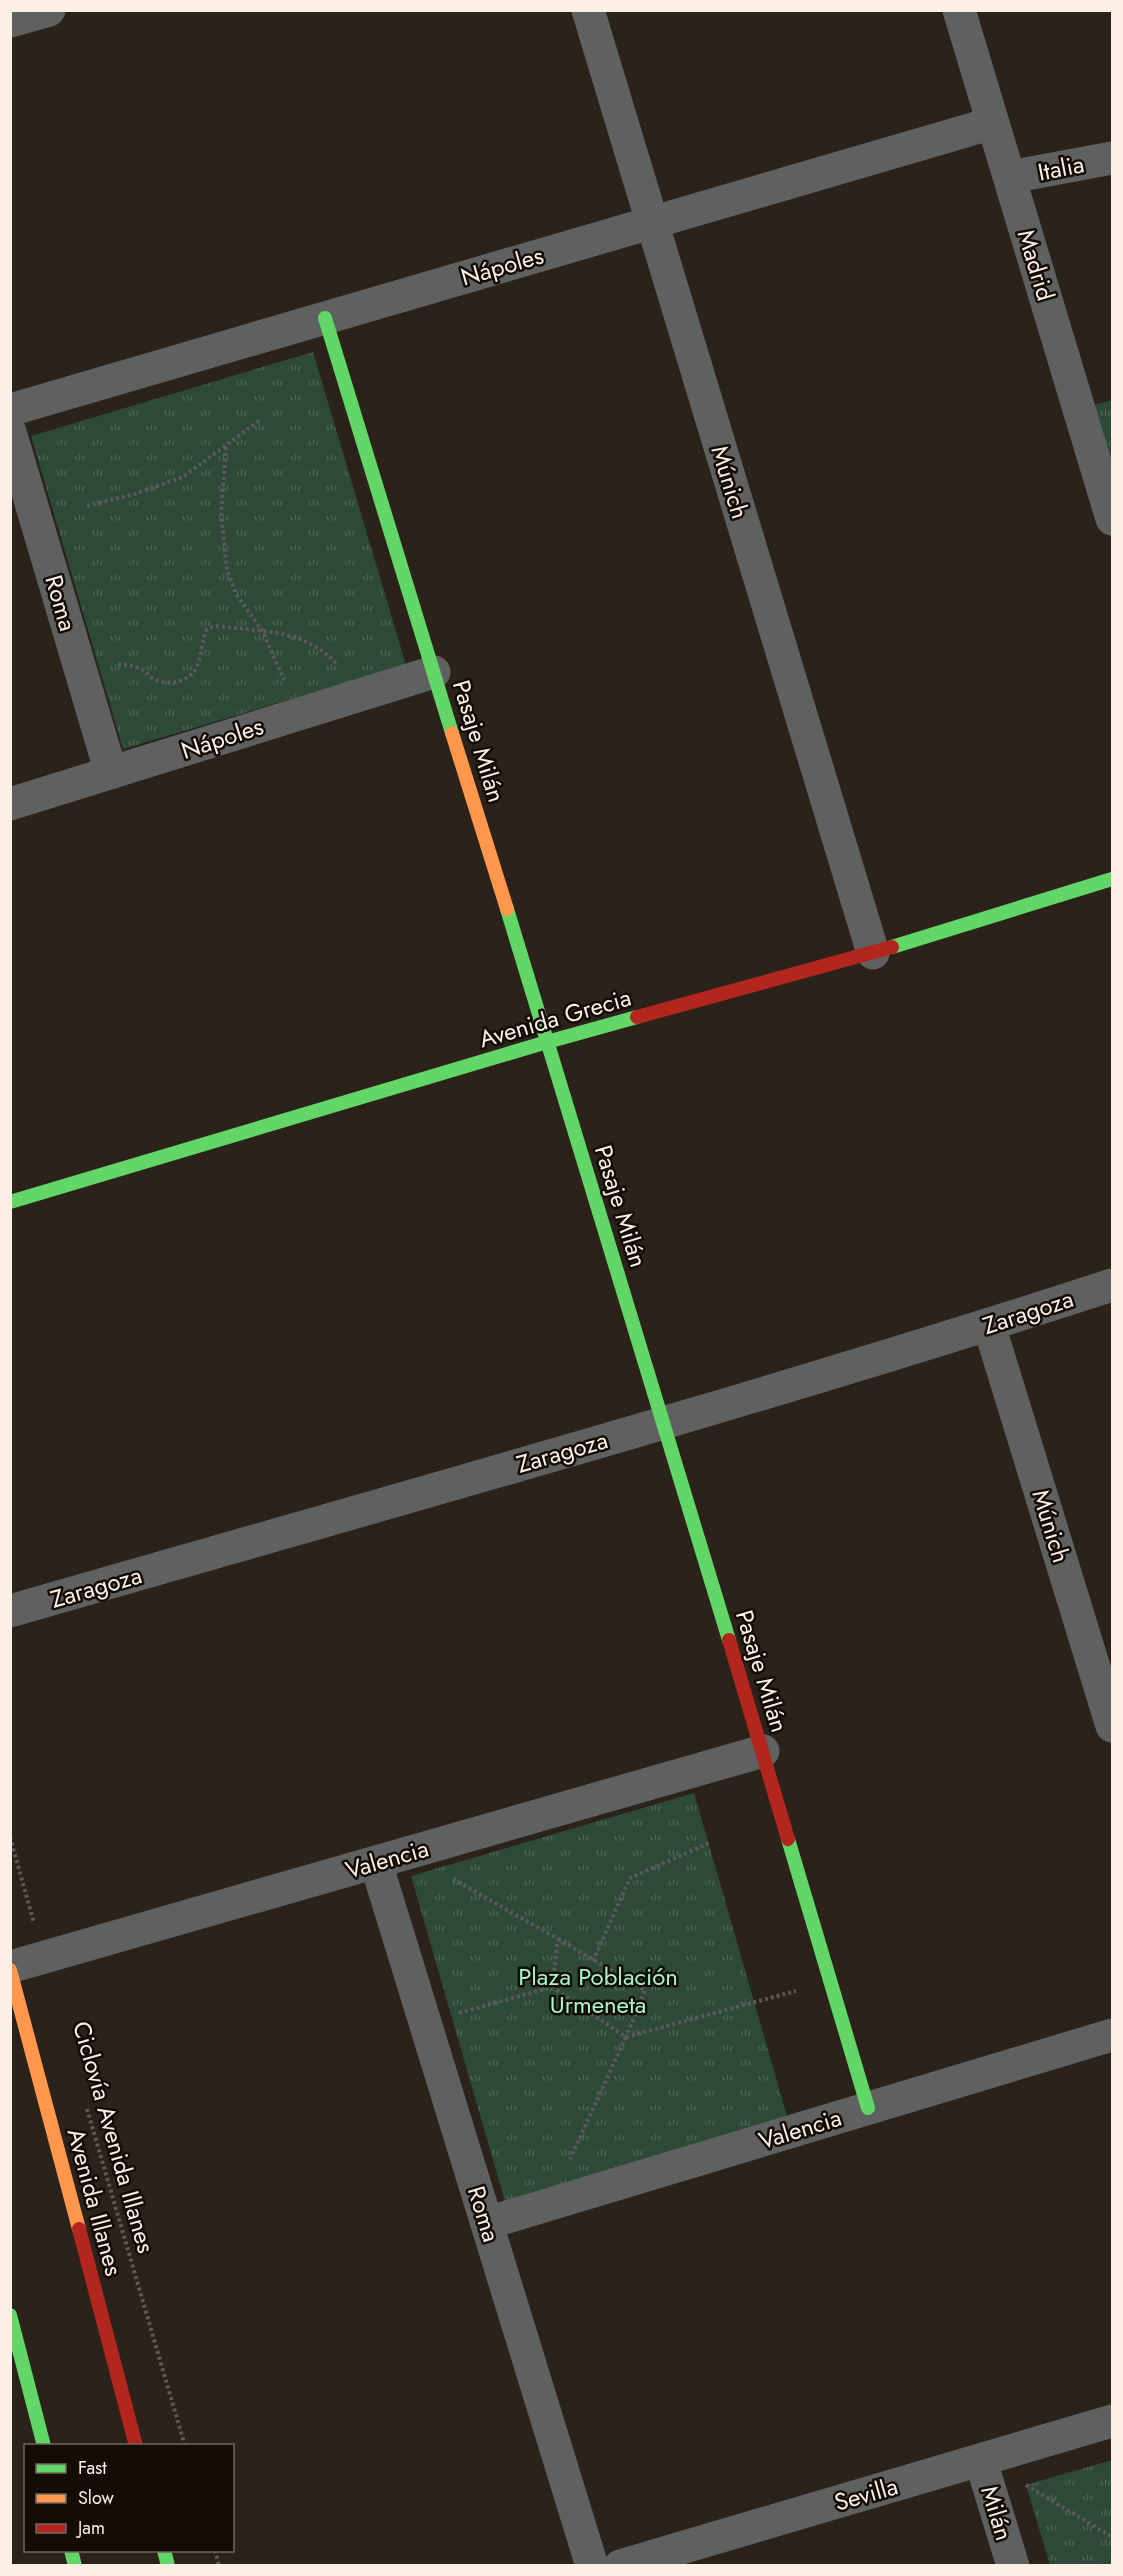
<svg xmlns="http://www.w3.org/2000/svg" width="1123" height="2576" font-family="Jost,sans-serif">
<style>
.park{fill:url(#park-tufts)}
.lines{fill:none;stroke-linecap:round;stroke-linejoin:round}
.path{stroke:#5c5956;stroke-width:4;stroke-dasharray:3 3;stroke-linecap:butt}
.street{stroke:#5f6161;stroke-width:33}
.fast{stroke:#63d668;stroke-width:14}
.slow{stroke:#ff974d;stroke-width:14}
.jam{stroke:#b3261e;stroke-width:14}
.labels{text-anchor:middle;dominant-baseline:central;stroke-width:5;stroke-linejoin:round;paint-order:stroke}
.street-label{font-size:24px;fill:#fbefe6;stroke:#140c07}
.park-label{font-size:24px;fill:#a5f7c8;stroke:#140c07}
</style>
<defs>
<pattern id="park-tufts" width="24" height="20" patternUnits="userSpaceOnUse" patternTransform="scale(1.5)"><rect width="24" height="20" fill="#2c4a37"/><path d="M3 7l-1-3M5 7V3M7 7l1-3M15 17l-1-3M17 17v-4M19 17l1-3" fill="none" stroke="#4c6454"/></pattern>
</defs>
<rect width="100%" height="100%" fill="#2b221a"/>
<g class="park">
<path d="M313,352L406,665L123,749L31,436Z"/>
<path d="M1112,400V464L1094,405Z"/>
<path d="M694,1793L789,2123L506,2205L411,1876Z"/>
<path d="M1112,2460V2565H1050L1026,2485Z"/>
</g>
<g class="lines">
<g class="path">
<path d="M226,447L221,514L227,570L236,594L263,632L284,680"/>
<path d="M87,506L135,494L183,477L260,420"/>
<path d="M118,664C126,665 133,666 141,669C146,671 148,675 152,678C165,686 186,684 195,670C202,658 201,641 207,629L215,626C262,632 303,628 338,665"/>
<path d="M10,1837L34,1923"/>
<path d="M453,1879L558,1939L552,1987"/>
<path d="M558,1939L645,1990L626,2037"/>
<path d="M593,1961L630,1878L709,1843"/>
<path d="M459,2013L552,1987L626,2037L570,2159"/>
<path d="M626,2037L796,1991"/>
<path d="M87,2109L185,2446"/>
<path d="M1026,2485L1112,2537"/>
<path d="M215,2550L219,2566"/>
</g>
<g class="street">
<path d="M588,10L873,953"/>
<path d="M959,10L1112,519"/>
<path d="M10,21L49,10"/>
<path d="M1010,177L1112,158"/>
<path d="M10,410L993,123"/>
<path d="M10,432L111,773"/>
<path d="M10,804L434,672"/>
<path d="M989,1325L1112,1726"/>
<path d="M10,1611C378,1505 748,1403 1112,1285"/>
<path d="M376,1863L592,2566"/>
<path d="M10,1967L763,1751"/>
<path d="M487,2223L1112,2035"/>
<path d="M981,2461L1013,2566"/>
<path d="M620,2566L1112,2421"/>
</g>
<g class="fast">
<path d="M325,318L452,733"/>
<path d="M507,909L729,1640"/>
<path d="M892,947L1112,879"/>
<path d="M10,1202L547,1042L637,1017"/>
<path d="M788,1839L868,2108"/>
<path d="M10,2315L44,2446"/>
<path d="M71,2550L75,2566"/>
<path d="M164,2550L168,2566"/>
</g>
<g class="slow">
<path d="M452,733L507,909"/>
<path d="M10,1970L79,2229"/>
</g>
<g class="jam">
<path d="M637,1017L892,947"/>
<path d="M729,1640L788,1839"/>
<path d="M79,2229L136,2446"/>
</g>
</g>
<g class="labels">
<g class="street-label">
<text transform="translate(1061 168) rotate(-11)">Italia</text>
<text transform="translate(1036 265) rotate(73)">Madrid</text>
<text transform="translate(502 266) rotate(-16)">Nápoles</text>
<text transform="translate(730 482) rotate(73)">Múnich</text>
<text transform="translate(61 603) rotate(74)">Roma</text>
<text transform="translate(222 738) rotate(-18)">Nápoles</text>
<text transform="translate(479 741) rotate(73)">Pasaje Milán</text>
<text transform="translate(555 1018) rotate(-16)">Avenida Grecia</text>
<text transform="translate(621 1206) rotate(73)">Pasaje Milán</text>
<text transform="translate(1028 1312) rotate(-18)">Zaragoza</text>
<text transform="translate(562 1452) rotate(-16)">Zaragoza</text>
<text transform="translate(1051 1526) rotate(73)">Múnich</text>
<text transform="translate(96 1587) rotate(-16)">Zaragoza</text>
<text transform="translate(762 1671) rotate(73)">Pasaje Milán</text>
<text transform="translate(387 1859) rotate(-16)">Valencia</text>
<text transform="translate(800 2129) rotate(-17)">Valencia</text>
<text transform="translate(114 2137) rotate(74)">Ciclovía Avenida Illanes</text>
<text transform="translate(95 2202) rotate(75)">Avenida Illanes</text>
<text transform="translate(484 2214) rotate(73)">Roma</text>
<text transform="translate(866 2494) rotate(-16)">Sevilla</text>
<text transform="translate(997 2513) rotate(73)">Milán</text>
</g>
<g class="park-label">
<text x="598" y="1976">Plaza Población<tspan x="598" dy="28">Urmeneta</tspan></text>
</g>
</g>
<rect width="1123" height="2576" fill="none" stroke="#fbefe6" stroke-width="24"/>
<rect x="24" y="2444" width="210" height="108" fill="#140c07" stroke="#706760" stroke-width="1.5"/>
<rect x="36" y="2464" width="30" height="9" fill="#63d668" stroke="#706760" stroke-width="1.5"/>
<text x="78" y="2474" font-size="18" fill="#fbefe6">Fast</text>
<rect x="36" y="2494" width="30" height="9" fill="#ff974d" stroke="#706760" stroke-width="1.5"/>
<text x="78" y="2504" font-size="18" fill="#fbefe6">Slow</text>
<rect x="36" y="2524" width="30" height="9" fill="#b3261e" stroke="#706760" stroke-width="1.5"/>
<text x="78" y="2534" font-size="18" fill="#fbefe6">Jam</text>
</svg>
